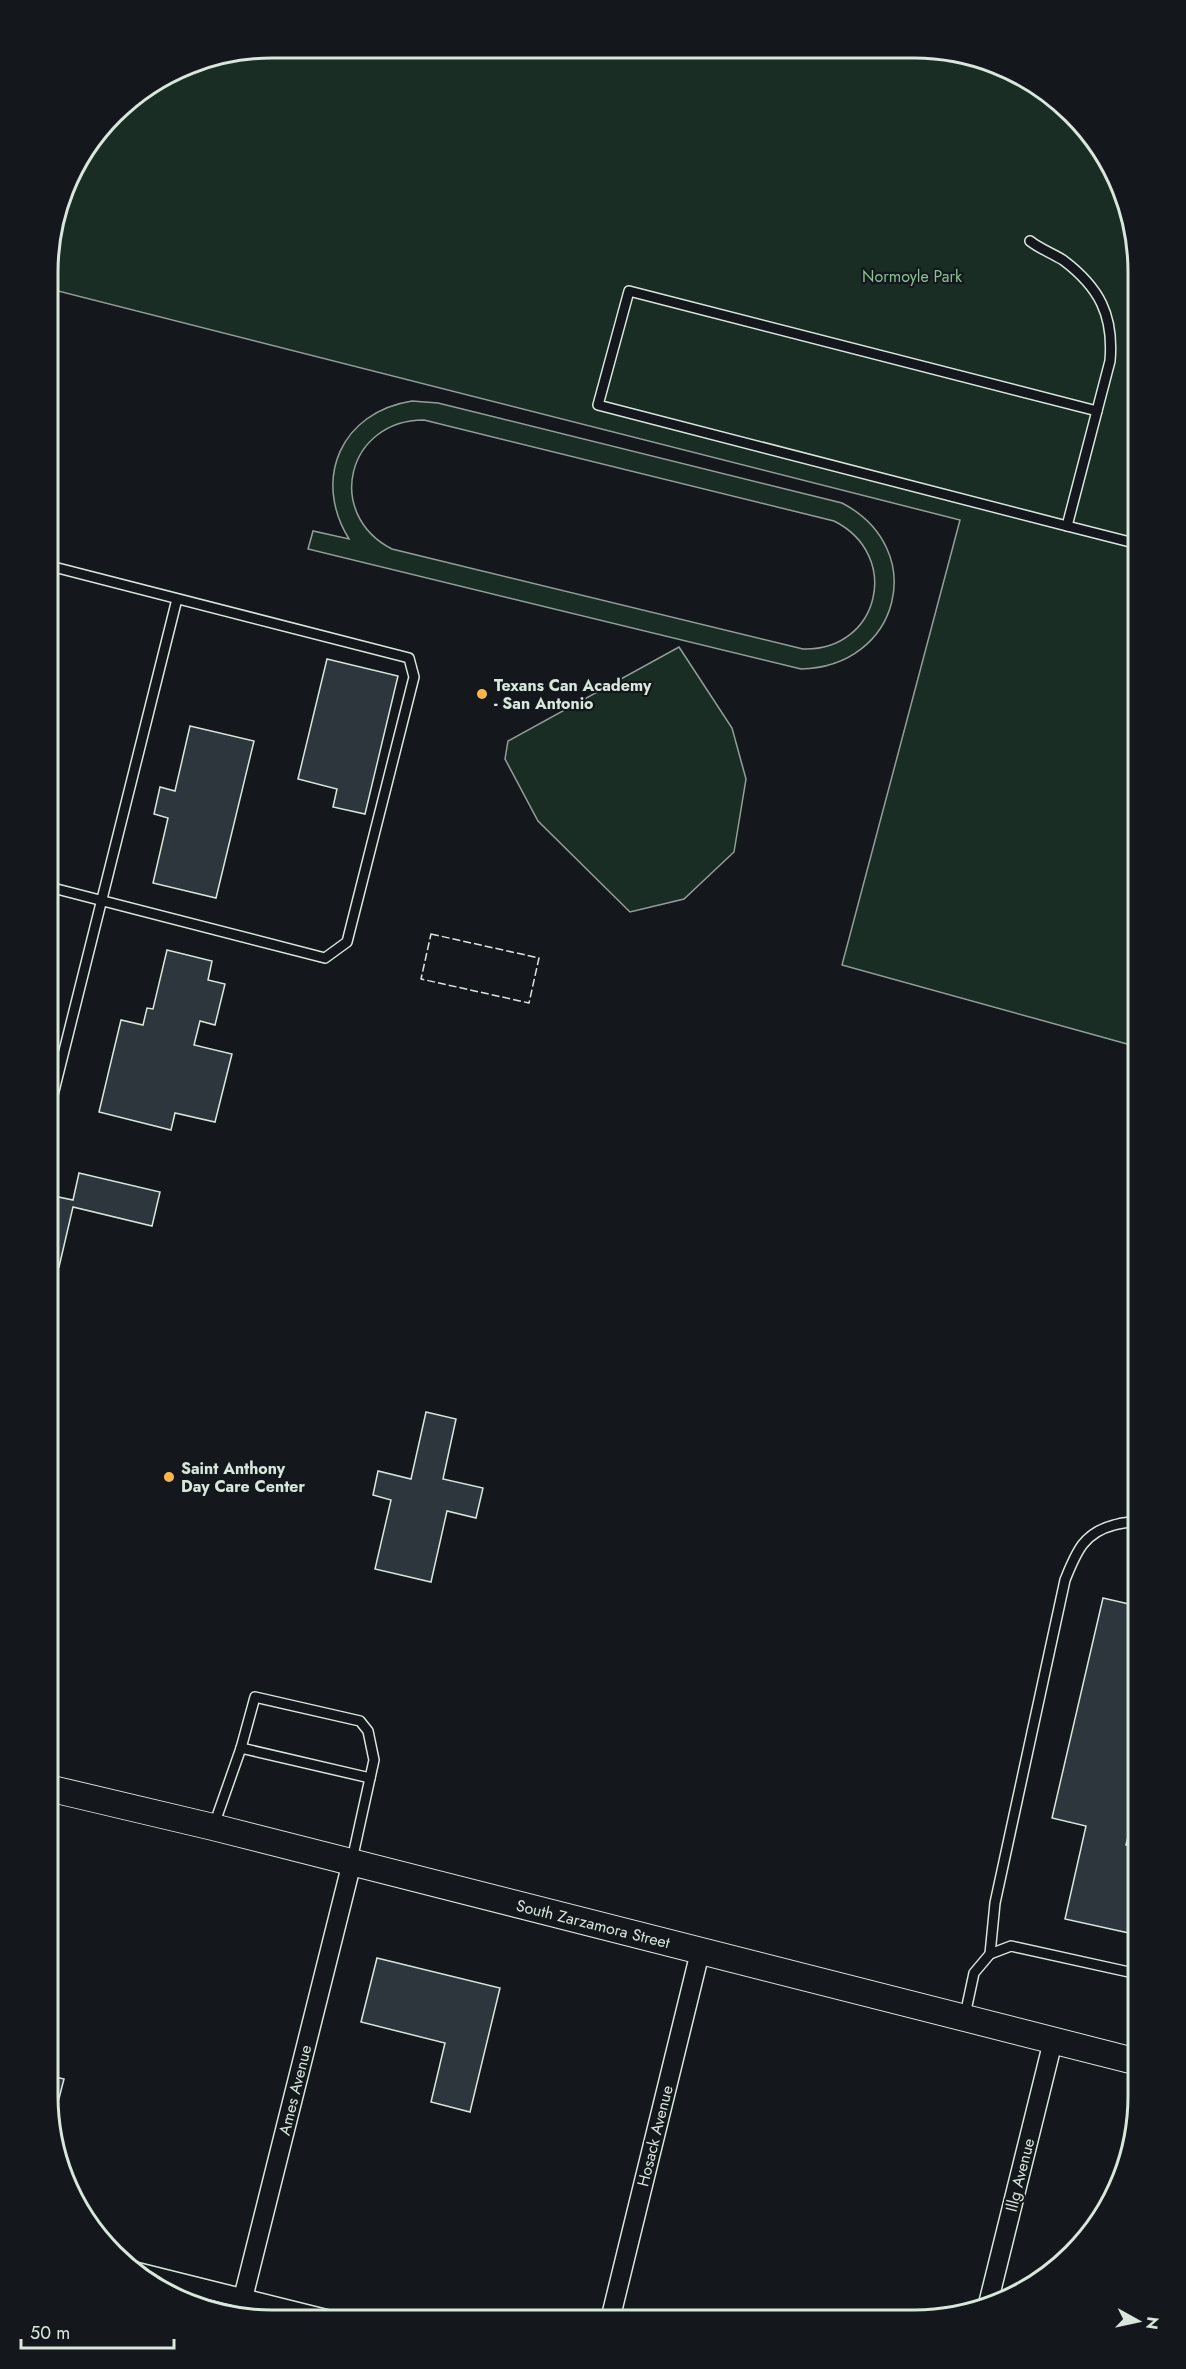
<svg xmlns="http://www.w3.org/2000/svg" width="1186" height="2369" font-family="Jost,sans-serif">
<style>
.green{fill:#1a2d24;stroke:#939e99;stroke-width:1.5;fill-rule:evenodd}
.building{fill:#2c363c;stroke:#d8e6dc;stroke-width:1.5}
.lines{fill:none;stroke-linecap:round;stroke-linejoin:round}
.service-casing{stroke:#d8e6dc;stroke-width:12}
.minor-casing{stroke:#d8e6dc;stroke-width:21}
.secondary-casing{stroke:#d8e6dc;stroke-width:28}
.service{stroke:#14181c;stroke-width:9}
.minor{stroke:#14181c;stroke-width:18}
.secondary{stroke:#14181c;stroke-width:26}
.fence{stroke:#d8e6dc;stroke-width:1.5;stroke-dasharray:8 3;stroke-linecap:butt}
.poi-dot{fill:#ffb74d;stroke:#14181c;stroke-width:2}
.labels{text-anchor:middle;dominant-baseline:central;stroke-width:4.5;stroke-linejoin:round;paint-order:stroke}
.park-label{font-size:16px;fill:#8ac095;stroke:#14181c}
.poi-label{font-size:16px;font-weight:bold;fill:#d8e6dc;stroke:#14181c;text-anchor:start}
.street-label{font-size:16px;fill:#d8e6dc;stroke:#14181c}
.rim{fill:none;stroke:#d8e6dc;stroke-width:3}
</style>
<rect width="100%" height="100%" fill="#14181c"/>
<g class="green">
<path d="M272,48L957,52L1013,71L1061,103L1100,148L1126,201L1138,272V1047L842,965L960,520L50,289V259L73,171L124,104L187,65Z"/>
<path d="M412,401L438,403L842,503C930,549 900,667 801,669L308,549L313,531L349,539C312,479 341,412 412,401ZM424,420L834,521C902,555 880,651 803,649L392,549C324,514 347,420 424,420Z"/>
<path d="M679,647L732,728L746,779L734,852L684,899L630,912L538,821L505,759L508,741Z"/>
</g>
<g class="building">
<path d="M327,659L398,676L365,814L333,807L337,789L298,779Z"/>
<path d="M190,726L254,741L216,898L153,883L168,818L154,814L160,787L175,791Z"/>
<path d="M167,950L212,961L208,980L225,984L215,1025L200,1021L194,1045L232,1054L215,1122L175,1113L171,1130L99,1112L121,1020L143,1025L147,1008L153,1009Z"/>
<path d="M79,1173L160,1192L152,1226L73,1207L59,1267L49,1264V1195L73,1200Z"/>
<path d="M426,1412L456,1419L443,1479L483,1488L476,1518L447,1511L431,1582L375,1569L391,1500L373,1495L378,1471L411,1479Z"/>
<path d="M1103,1598L1138,1606V1796L1126,1845L1138,1848V1935L1065,1919L1086,1826L1052,1818Z"/>
<path d="M377,1958L500,1988L470,2112L431,2102L445,2043L361,2022Z"/>
<path d="M48,2075L64,2079L57,2106L49,2104Z"/>
</g>
<g class="lines">
<g class="service-casing">
<g id="service">
<path d="M1030,241C1040,249 1052,253 1063,260C1099,287 1114,315 1110,361L1067,526L1138,544"/>
<path d="M1067,526L598,405L629,291L1097,411"/>
<path d="M49,887L325,958L347,942L414,677L409,658L50,566"/>
<path d="M49,1111L177,599"/>
<path d="M241,1748L255,1697L360,1721L368,1731L374,1760L352,1860"/>
<path d="M214,1825L241,1748L370,1778"/>
<path d="M990,1954L995,1903L1065,1580C1076,1553 1083,1533 1114,1525C1123,1523 1128,1521 1138,1524"/>
<path d="M965,2015L974,1973L990,1954L1011,1946L1138,1974"/>
</g>
</g>
<g class="minor-casing">
<g id="minor">
<path d="M133,2271L326,2319"/>
<path d="M987,2308L1053,2041"/>
<path d="M238,2318L352,1862"/>
<path d="M610,2320L700,1952"/>
</g>
</g>
<g class="secondary-casing">
<path id="secondary" d="M48,1788L213,1827L1138,2062"/>
</g>
<use href="#service" class="service"/>
<use href="#minor" class="minor"/>
<use href="#secondary" class="secondary"/>
<path class="fence" d="M431,934L539,958L529,1003L421,979Z"/>
</g>
<g class="poi-dot">
<circle cx="482" cy="694" r="6"/>
<circle cx="169" cy="1477" r="6"/>
</g>
<g class="labels">
<g class="park-label">
<text x="912" y="276">Normoyle Park</text>
</g>
<g class="poi-label">
<text x="494" y="685">Texans Can Academy<tspan x="494" dy="18">- San Antonio</tspan></text>
<text x="181" y="1468">Saint Anthony<tspan x="181" dy="18">Day Care Center</tspan></text>
</g>
<g class="street-label">
<text transform="translate(593 1924) rotate(14)">South Zarzamora Street</text>
<text transform="translate(295 2090) rotate(-76)">Ames Avenue</text>
<text transform="translate(655 2136) rotate(-76)">Hosack Avenue</text>
<text transform="translate(1020 2175) rotate(-76)">Illg Avenue</text>
</g>
</g>
<path d="M0 0H1186V2369H0ZM272 58H914A214 214 0 0 1 1128 272V2096A214 214 0 0 1 914 2310H272A214 214 0 0 1 58 2096V272A214 214 0 0 1 272 58Z" fill="#14181c" fill-rule="evenodd"/>
<path class="rim" d="M272 58H914A214 214 0 0 1 1128 272V2096A214 214 0 0 1 914 2310H272A214 214 0 0 1 58 2096V272A214 214 0 0 1 272 58Z"/>
<g transform="translate(1138 2321) rotate(98)" stroke="#14181c" stroke-width="4.5" paint-order="stroke">
<path d="M0-4.5L10 22L0 15L-10 22Z" fill="#d8e6dc"/>
<text y="-9" font-size="16" font-weight="bold" text-anchor="middle" fill="#d8e6dc">N</text>
</g>
<path d="M21 2339v9h153v-9" fill="none" stroke="#d8e6dc" stroke-width="3"/>
<text x="30" y="2339" font-size="18" fill="#d8e6dc" stroke="#14181c" stroke-width="4.5" paint-order="stroke">50 m</text>
</svg>
